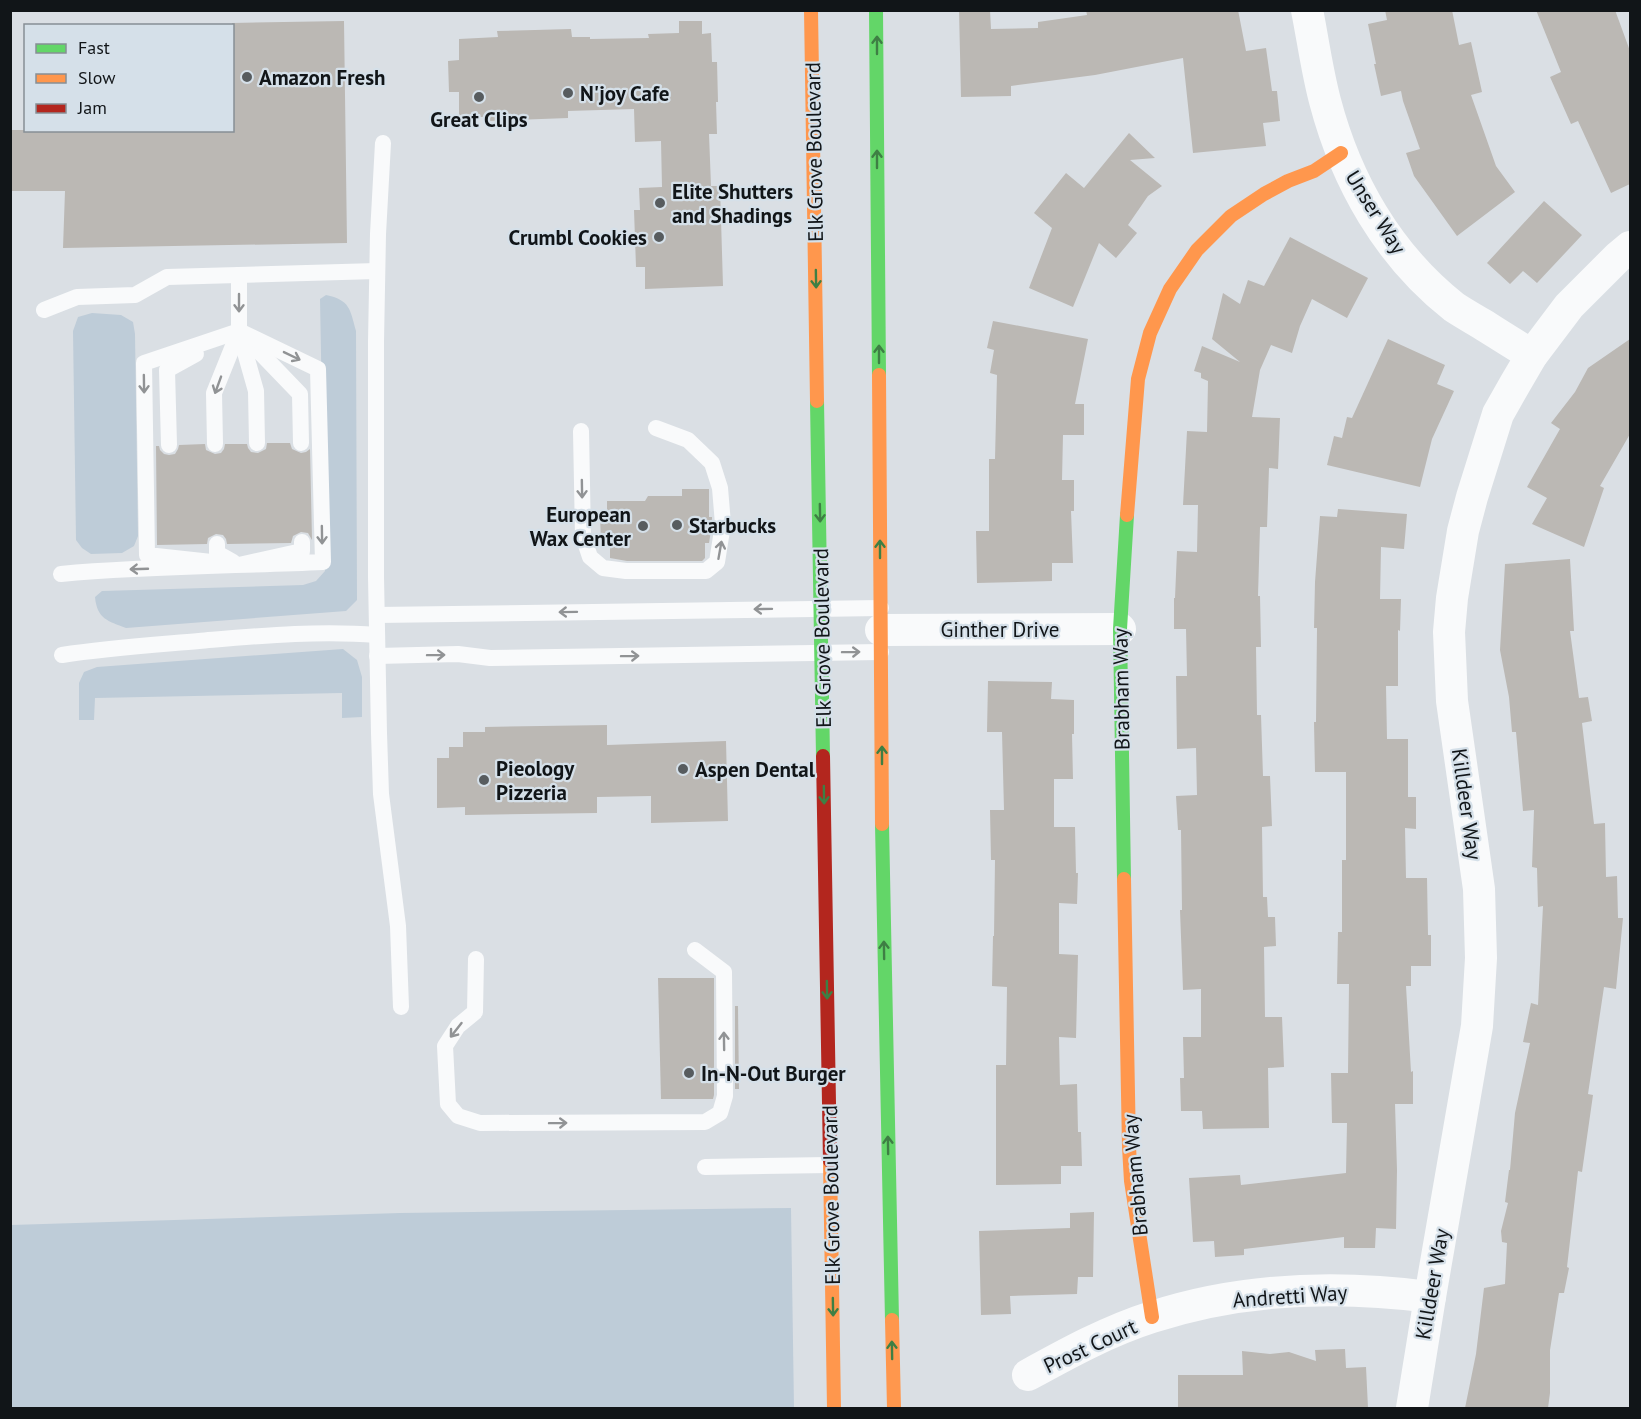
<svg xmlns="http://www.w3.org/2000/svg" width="1641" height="1419" font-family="'PT Sans',sans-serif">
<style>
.green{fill:#beccd8}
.building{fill:#bbb8b4}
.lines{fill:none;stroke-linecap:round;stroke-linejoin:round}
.lane{stroke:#f9fafb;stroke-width:16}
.street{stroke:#f9fafb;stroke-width:32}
.fast{stroke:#63d668;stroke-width:14}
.slow{stroke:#ff974d;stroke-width:14}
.jam{stroke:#b3261e;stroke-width:14}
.oneway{stroke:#3e7f44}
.oneway2{stroke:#919395}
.poi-dot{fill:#575c5f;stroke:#d5e0e9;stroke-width:2}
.labels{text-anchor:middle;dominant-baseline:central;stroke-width:4.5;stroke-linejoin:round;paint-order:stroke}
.poi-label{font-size:21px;font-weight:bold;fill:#111518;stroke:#d5e0e9;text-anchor:start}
.street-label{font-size:21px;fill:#111518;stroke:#d5e0e9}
</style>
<rect width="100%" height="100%" fill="#dadfe4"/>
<g class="green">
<path d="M326,295C350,300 350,309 356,331L357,600L346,611L126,628C108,621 97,619 95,597L102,591L303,585L316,581L325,571L320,299Z"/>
<path d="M92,313L121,315L133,322L135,334L138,536L134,546L122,553L91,554L82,548L76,540L73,331L78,317Z"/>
<path d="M343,649L357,660L362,677V717L342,718V693L95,698L94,720H79V683L84,672L97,667Z"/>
<path d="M791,1208L794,1408H11V1225L400,1213Z"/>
</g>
<g class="building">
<path d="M959,10H990L991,29L1038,28V22L1087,15L1086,10H1238L1246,51L1266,48L1272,91H1277L1280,121L1263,123L1266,146L1193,153L1183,58L1095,75L1011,86V96L961,97Z"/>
<path d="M1385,10H1452L1459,45L1471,42L1482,92L1471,95L1496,166L1515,192L1457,236L1414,176L1406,153L1420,149L1403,101L1401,91L1381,96L1374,64H1376L1368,24L1387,20Z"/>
<path d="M1536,10H1615L1630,51V184L1611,193L1578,121L1571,124L1550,77L1561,72Z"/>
<path d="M344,21L347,243L63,248L65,191H10V130H232V23Z"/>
<path d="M679,21H702V34L711,33L712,62H717L718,102H716L717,134H709L711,186H720L723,286L645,289V267H636L634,210H640L639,188L662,187L661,141L635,142L634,109L568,111V118L489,121L488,117H459V92H449L448,61L459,60V39L498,37L497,31L571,29L572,37H590V39L649,38L648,34L679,33Z"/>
<path d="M1129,133L1155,158L1130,160L1162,186L1148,196L1128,225L1137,233L1116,258L1099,243L1073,307L1029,288L1052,228L1034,213L1066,173L1084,188Z"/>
<path d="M1544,201L1582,235L1537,283L1523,271L1510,284L1487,263Z"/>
<path d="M1290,237L1368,278L1347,318L1312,299L1300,326L1292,353L1271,345L1260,370L1252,417L1280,418L1278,469L1269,468L1267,527H1260L1258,596H1260L1261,647H1256L1257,715H1261L1263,776H1270L1272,826L1262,827L1263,897H1267L1268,917H1275L1276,946L1264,947L1265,1017H1282L1284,1067L1268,1068L1269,1128L1203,1129L1202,1111H1181L1180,1078H1184L1183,1037H1201V989L1183,990L1180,910H1182L1181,830H1178L1176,796L1197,795L1196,748L1177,749L1176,676H1187L1186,629H1174V598H1175L1177,551L1197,552L1198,505H1183L1187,431L1207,432L1208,381L1201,378V373L1194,371L1202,346L1240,362L1212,339L1223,293L1240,304L1248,280L1264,286Z"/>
<path d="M993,321L1088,339L1075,404H1084V435H1063L1062,480H1074V511H1071L1073,563H1052V581L977,583L976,531H989V459H995L997,375L990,373L994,350L987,348Z"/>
<path d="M1388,339L1445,365L1437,384L1454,391L1432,439L1420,487L1327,465L1334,436L1342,438L1347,417L1352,418Z"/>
<path d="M1630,339V434L1600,486L1604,488L1584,547L1532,524L1547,498L1527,487L1560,429L1551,423L1575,392L1588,368Z"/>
<path d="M267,443H290L292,449L301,453L306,452L310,449L312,540L308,533L301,532L293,536L291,543L227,544L226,539L223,535L216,534L208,538L207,544L157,545L156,446H159L160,450L164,454L169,455L175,454L178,449L179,445L205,444L206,450L215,454L221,453L224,449L225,444H247L248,448L251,452L258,453L266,449Z"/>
<path d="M682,489H709V517H712V524L709,543H705V558L702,561H627L610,558V543H601L600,515H607V501H645L648,496H682Z"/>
<path d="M1338,509L1407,514L1404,549L1381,547L1380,599H1401L1400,631L1398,630V686H1386L1387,739H1408V797H1416V829L1405,828L1406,878H1427L1428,935H1431V966H1411V986H1406L1411,1072L1413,1071V1104H1395L1397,1170L1396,1229L1376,1228L1375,1248H1344V1237L1244,1249V1255L1215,1257L1214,1241L1193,1242L1189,1178L1240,1175L1241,1185L1346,1173L1347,1123H1332L1331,1073H1348L1349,984H1337L1338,932H1342V860H1346V772H1315L1314,722H1316L1317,628H1314L1315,582L1320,516L1337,517Z"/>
<path d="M1570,559L1574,631H1570L1579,698L1588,697L1592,721L1582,723L1594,824L1605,823L1606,877L1617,876L1618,918H1623L1616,989L1604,987L1588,1094L1593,1095L1582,1172L1578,1171L1567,1267L1569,1268L1564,1293H1559L1550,1350V1393L1548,1408H1465L1476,1354L1484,1288L1505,1284L1507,1243L1502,1242L1501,1231L1508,1203L1505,1202L1509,1170H1510L1515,1113L1530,1043L1523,1042L1531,1003L1538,1005L1543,906L1538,907L1537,868L1532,867L1534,810L1523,811L1516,732H1512L1509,697L1500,650L1505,564Z"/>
<path d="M988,681L1052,682L1051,699L1074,700V734H1072L1073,779H1054V827H1075L1076,873H1078L1077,904L1059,903V954L1078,955L1076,1038L1059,1037L1060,1085L1077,1084L1078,1132H1081L1082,1166H1061V1184L996,1185V1065H1006L1007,987L992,986L993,936H994L995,860H991L990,810H1004L1002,732H987Z"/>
<path d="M607,725V745L726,741L728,821L651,823V796L597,797V813L465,815V807L437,808V758H449V747H463V732H485V727Z"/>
<path d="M658,978H714V1095L713,1099H661Z"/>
<path d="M735,1006H738L739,1089H735Z"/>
<path d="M1094,1212L1093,1277H1078L1077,1294L1010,1296L1011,1314L981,1315L979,1231L1070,1228V1213Z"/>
<path d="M1345,1349L1346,1368L1366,1367L1368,1408H1178V1375H1243L1242,1351L1270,1354L1289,1352L1316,1361L1315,1350Z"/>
</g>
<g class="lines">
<g class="lane">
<path d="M383,143L378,234L376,342V577L379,733L381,794L398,926L401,1007"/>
<path d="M239,275V331L256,391L257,443"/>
<path d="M44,310L77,297L135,295L167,277L377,271"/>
<path d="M246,338L300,394L301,443"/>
<path d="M581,431L583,536L590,557L603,568L626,571H706L717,562L723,524L720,488L712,463L688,440L656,428"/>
<path d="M215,444L214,393L239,331"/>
<path d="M169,445L167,370L196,354"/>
<path d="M217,544V553L233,562"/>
<path d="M61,574C148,566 236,566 323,562L318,369L239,331L144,363L147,555L239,565L302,551V542"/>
<path d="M377,615L881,608"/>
<path d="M62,655C107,648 153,645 199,641C258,636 318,630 377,635"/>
<path d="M377,656L458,654L490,658L881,652"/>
<path d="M476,959L475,1012L458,1026L445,1046L448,1104L458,1116L480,1123L705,1122L720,1113L725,1096L724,972L695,950"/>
<path d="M705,1167L830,1165"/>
</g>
<g class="street">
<path d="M1307,10C1313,40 1317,71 1325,101C1346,181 1388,255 1454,307C1463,313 1472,318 1482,324C1498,334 1515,345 1532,355"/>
<path d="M881,630L1120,629"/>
<path d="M1028,1375C1068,1353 1108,1331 1152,1317C1241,1288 1338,1285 1430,1297"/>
<path d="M1412,1408L1430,1297L1477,1026L1481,958L1479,889L1452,701L1449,632L1452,598L1463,531L1472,497L1498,414L1515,384L1532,355L1569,306L1618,257L1630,247"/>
</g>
<g class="fast">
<path d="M876,10L879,375"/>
<path d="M817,401L823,756"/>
<path d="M882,824L892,1320"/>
<path d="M1124,879L1120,629L1127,515"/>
</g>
<g class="slow">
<path d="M811,10L817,401"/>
<path d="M879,375L882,824"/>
<path d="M1127,515L1138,379L1150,333L1170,289L1197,250L1231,216L1264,194L1288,181L1314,171L1341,153"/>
<path d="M1124,879L1129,1147L1131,1181L1152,1317"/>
<path d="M830,1161L834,1408"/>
<path d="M892,1320L894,1408"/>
</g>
<path class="jam" d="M823,756L830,1161"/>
</g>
<defs><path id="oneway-shaft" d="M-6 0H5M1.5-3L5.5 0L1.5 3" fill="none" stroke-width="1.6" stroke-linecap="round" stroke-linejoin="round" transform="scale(1.5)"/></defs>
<g class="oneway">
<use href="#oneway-shaft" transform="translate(877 45) rotate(-90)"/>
<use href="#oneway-shaft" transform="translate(877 159) rotate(-90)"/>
<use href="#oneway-shaft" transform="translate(816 279) rotate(89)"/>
<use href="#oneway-shaft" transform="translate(879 354) rotate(-90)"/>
<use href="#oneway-shaft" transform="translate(820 513) rotate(89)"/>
<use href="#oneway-shaft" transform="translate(880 549) rotate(-90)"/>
<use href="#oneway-shaft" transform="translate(882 755) rotate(-90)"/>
<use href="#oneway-shaft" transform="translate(824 795) rotate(89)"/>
<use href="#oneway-shaft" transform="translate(884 950) rotate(-91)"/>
<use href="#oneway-shaft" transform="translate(827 990) rotate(89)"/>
<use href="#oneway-shaft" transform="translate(888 1145) rotate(-91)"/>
<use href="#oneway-shaft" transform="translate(833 1307) rotate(89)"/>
<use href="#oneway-shaft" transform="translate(892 1350) rotate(-91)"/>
</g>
<g class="oneway2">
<use href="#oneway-shaft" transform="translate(239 303) rotate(90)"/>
<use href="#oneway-shaft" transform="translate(292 356) rotate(26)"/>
<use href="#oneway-shaft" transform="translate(144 384) rotate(89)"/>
<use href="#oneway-shaft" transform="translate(218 385) rotate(110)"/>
<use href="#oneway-shaft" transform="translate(582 489) rotate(89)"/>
<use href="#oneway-shaft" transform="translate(322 535) rotate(89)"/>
<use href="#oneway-shaft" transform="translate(720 550) rotate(-80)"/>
<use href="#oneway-shaft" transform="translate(139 569) rotate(178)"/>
<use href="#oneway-shaft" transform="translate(763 609) rotate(179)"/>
<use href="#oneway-shaft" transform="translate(568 612) rotate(179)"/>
<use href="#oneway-shaft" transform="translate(851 652) rotate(-1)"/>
<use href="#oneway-shaft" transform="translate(436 655) rotate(-1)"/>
<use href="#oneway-shaft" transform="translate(630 656) rotate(-1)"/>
<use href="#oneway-shaft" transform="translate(456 1030) rotate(128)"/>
<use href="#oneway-shaft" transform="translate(724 1041) rotate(-91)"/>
<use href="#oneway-shaft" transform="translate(558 1123) rotate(-1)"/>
</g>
<g class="poi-dot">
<circle cx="247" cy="77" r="6"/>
<circle cx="568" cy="93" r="6"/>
<circle cx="479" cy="97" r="6"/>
<circle cx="660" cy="203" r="6"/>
<circle cx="659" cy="237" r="6"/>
<circle cx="677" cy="525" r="6"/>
<circle cx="643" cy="526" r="6"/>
<circle cx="683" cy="769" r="6"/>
<circle cx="484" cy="780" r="6"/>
<circle cx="689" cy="1073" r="6"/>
</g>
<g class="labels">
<g class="poi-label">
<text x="259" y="77">Amazon Fresh</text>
<text x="580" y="93">N'joy Cafe</text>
<text x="479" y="119" text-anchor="middle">Great Clips</text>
<text x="672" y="191">Elite Shutters<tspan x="672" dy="24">and Shadings</tspan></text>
<text x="647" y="237" text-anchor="end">Crumbl Cookies</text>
<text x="631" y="514" text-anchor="end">European<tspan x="631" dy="24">Wax Center</tspan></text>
<text x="689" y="525">Starbucks</text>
<text x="496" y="768">Pieology<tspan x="496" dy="24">Pizzeria</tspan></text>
<text x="695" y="769">Aspen Dental</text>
<text x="701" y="1073">In-N-Out Burger</text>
</g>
<g class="street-label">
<text transform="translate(814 152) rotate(-91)">Elk Grove Boulevard</text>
<text transform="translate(1376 212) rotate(58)">Unser Way</text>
<text x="1000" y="629">Ginther Drive</text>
<text transform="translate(822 638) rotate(-91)">Elk Grove Boulevard</text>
<text transform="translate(1121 689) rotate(-91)">Brabham Way</text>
<text transform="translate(1467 804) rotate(82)">Killdeer Way</text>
<text transform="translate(1135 1175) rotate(-95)">Brabham Way</text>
<text transform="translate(831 1195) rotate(-91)">Elk Grove Boulevard</text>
<text transform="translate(1432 1284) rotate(-80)">Killdeer Way</text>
<text transform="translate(1290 1296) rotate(-4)">Andretti Way</text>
<text transform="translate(1090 1346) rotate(-25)">Prost Court</text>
</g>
</g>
<rect width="1641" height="1419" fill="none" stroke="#111518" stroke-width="24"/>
<rect x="24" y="24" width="210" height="108" fill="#d5e0e9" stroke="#878f95" stroke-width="1.5"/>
<rect x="36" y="44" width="30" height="9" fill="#63d668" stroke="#878f95" stroke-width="1.5"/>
<text x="78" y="54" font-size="18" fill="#111518">Fast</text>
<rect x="36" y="74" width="30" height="9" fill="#ff974d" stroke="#878f95" stroke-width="1.5"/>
<text x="78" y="84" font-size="18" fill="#111518">Slow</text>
<rect x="36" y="104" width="30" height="9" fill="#b3261e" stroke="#878f95" stroke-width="1.5"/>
<text x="78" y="114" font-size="18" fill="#111518">Jam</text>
</svg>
